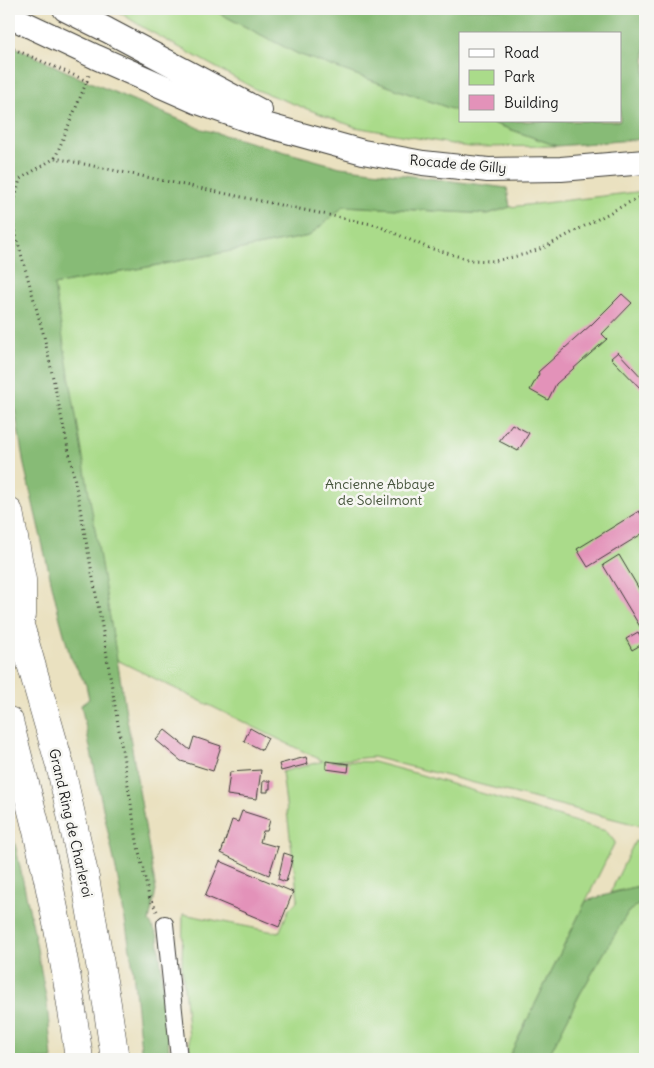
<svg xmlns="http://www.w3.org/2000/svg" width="654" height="1068" font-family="Delius,sans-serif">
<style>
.green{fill:#aadb8a;stroke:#637c53}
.forest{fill:#87bb76;stroke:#526c49}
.building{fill:#e392b9}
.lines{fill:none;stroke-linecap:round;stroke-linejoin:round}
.street-casing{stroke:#3b3a35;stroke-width:18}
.secondary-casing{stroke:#3b3a35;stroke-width:26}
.highway-casing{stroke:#3b3a35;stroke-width:29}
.path{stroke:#3b3a35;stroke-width:3;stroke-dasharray:1 4;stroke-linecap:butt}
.street{stroke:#fff;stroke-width:16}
.secondary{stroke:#fff;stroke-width:24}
.highway{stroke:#fff;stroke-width:28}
.labels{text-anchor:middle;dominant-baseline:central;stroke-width:5;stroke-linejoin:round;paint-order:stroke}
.street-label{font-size:14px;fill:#1c1c1c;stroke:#f6f6f2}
.park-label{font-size:14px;fill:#47553d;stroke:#f6f6f2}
</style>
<rect width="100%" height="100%" fill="#f6f6f2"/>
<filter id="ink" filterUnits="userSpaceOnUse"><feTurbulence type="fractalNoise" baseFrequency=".02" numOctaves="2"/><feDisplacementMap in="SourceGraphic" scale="10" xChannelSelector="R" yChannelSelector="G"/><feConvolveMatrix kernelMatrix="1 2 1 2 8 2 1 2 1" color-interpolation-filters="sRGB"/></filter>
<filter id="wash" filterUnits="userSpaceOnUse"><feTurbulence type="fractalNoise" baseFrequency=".0096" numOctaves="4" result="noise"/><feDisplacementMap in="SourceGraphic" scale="20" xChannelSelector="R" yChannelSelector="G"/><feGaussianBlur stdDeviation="1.12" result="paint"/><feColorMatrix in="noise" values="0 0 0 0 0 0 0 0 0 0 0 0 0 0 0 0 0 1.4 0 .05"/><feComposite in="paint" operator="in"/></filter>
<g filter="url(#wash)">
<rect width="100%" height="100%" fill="#eae1c0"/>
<g class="green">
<path d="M114,9H211L298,54L460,112V121H487L557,146L469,147L355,127L257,90L144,28Z"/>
<path d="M645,191V827L373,757L331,761L373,762L418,774L606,831L615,842L508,1059H191L182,966L183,914L279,933L289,909L296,903L298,899L282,772L323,761L117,660L53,285L309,236L344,206L488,214L510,207Z"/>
<path d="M635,841L645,844V885L630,888L610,893Z"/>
<path d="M642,902H645V1059H547L580,994L628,912Z"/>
</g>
<g class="forest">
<path d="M211,9H645V139L557,146L487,121H620V34H460V112L298,54Z"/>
<path d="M9,44L78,77L202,129L340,167L507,188L510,207L488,214L344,206L309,236L54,285L156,891L149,921L158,936L170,1059H142L132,961L118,879L81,705L89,699L86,685L70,656L60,619L24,465L9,373Z"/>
<path d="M9,816L33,927L47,1003L52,1059H9Z"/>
<path d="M645,885V902H642L628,912L580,994L547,1059H508L586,901L630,888Z"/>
</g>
<g id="blocks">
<g class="building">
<path d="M622,294L632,303L602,334L607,339L556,384L548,400L530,390L539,374L538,372L592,324Z"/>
<path d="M618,352L645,381V391L644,392L611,358Z"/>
<path d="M512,424L529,433L518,451L499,441Z"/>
<path d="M639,511L645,521V532L588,567L577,549Z"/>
<path d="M619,555L645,599V635L603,565Z"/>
<path d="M638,632L644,643L632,650L626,639Z"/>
<path d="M250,728L268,738L262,750L244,741Z"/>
<path d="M165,730L190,750L194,737L221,746L213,771L181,761L156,740Z"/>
<path d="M306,757L308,764L281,771L279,764Z"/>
<path d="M326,761L349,764L348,772L326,769Z"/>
<path d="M261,770L257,799L227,795L230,772Z"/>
<path d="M263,781H270V789H268V792H262Z"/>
<path d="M242,811L270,820L267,831H263L260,842L278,847L269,875L252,868L221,853L232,820L238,822Z"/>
<path d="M284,853L293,856L286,882L278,879Z"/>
<path d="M220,861L293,892L279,927L205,896Z"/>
</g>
</g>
</g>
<g filter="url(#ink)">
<use href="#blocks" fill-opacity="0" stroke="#3b3a35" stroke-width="1"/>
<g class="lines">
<g class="street-casing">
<path id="street" d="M165,924L179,1059"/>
</g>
<g class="secondary-casing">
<g id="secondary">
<path d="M65,9L107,30L260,111"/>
<path d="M9,16L96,57L198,102L251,121L363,152L423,163L488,170L561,169L645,162"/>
</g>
</g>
<g class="highway-casing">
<g id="highway">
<path d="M9,512L22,580V615"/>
<path d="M9,592L22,632L61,769L85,878L107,1004L115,1059"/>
<path d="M9,721C18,758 28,794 37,831C55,906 69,983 79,1059"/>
</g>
</g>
<g class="path">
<path d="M9,47L87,81L89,75"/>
<path d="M55,158L87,81"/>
<path d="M157,911L149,897L138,847L103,632L74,476L44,336L15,232L11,215L20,179L55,158L376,225L426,247L471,260L495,261L526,254L545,247L645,194"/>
</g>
<use href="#street" class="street"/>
<use href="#secondary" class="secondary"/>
<use href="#highway" class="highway"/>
</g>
</g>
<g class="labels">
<g class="street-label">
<text transform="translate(458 164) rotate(5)">Rocade de Gilly</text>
<text transform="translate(71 823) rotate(77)">Grand Ring de Charleroi</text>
</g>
<g class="park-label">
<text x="380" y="484">Ancienne Abbaye<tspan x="380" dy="16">de Soleilmont</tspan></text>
</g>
</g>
<rect width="654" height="1068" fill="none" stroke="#f6f6f2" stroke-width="30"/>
<rect x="459" y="32" width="162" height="90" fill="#f6f6f2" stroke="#9f9f9c"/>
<rect x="469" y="49" width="25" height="8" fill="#ffffff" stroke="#9f9f9c"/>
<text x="504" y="58" font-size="15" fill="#1c1c1c">Road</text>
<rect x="469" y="70" width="25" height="15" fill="#aadb8a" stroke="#9f9f9c"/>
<text x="504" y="82" font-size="15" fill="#1c1c1c">Park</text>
<rect x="469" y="95" width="25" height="15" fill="#e392b9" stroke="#9f9f9c"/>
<text x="504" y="108" font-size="15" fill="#1c1c1c">Building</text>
</svg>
